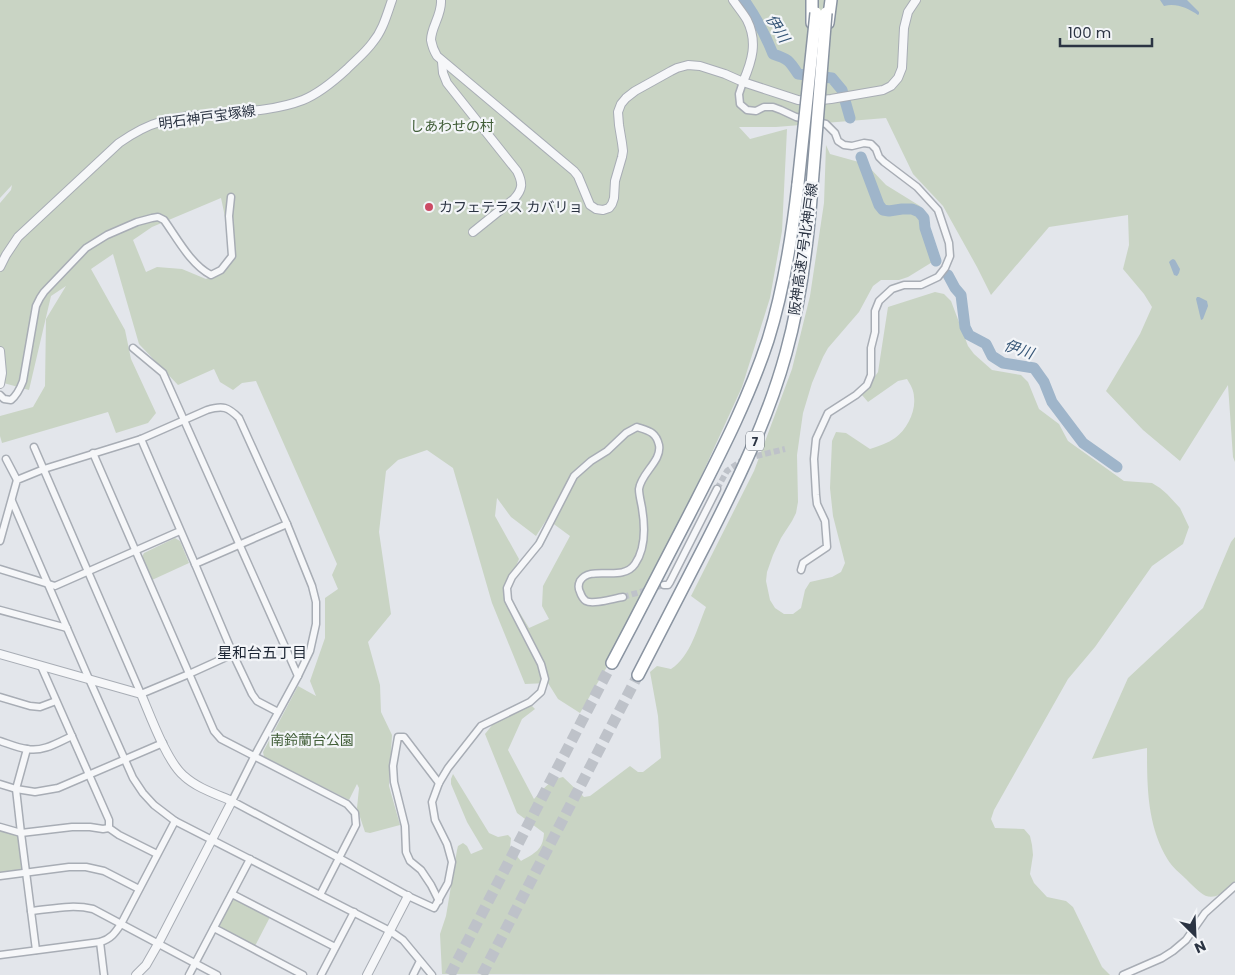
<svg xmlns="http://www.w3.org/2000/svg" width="1235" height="975" font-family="Poppins,'Noto Sans JP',sans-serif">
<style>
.green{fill:#c9d4c4;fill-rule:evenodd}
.water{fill:#9fb5ca}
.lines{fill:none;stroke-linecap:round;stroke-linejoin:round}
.river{stroke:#9fb5ca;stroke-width:11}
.minor-tunnel{stroke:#bec2c9;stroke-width:6;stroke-dasharray:6 3;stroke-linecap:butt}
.motorway-tunnel{stroke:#bec2c9;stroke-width:11;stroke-dasharray:11 5.5;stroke-linecap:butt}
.minor-casing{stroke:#a8adb5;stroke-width:9}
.tertiary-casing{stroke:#a8adb5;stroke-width:10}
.motorway-casing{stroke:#8a94a1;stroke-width:14}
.minor{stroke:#f6f7f9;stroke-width:6}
.tertiary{stroke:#f6f7f9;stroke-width:8}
.motorway{stroke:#fff;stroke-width:11}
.motorway-bridge-casing{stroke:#8a94a1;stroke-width:14;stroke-linecap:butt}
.motorway-bridge{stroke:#fff;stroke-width:11}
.poi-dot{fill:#cc4b64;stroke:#f3f5f8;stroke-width:2}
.labels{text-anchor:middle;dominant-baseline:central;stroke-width:4.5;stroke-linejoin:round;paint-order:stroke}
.shield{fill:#f3f5f8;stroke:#676e79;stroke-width:1}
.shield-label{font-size:12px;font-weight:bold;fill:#2b3443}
.street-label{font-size:14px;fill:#2b3443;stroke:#f3f5f8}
.park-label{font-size:14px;fill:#415e38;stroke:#f3f5f8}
.poi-label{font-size:14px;fill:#2b3443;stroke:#f3f5f8;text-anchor:start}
.water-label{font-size:15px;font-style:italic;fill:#355576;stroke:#f3f5f8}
.neighbourhood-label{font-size:15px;fill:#1d2634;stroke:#f3f5f8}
</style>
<rect width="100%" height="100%" fill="#e3e6eb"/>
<g class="green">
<path d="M0,0H1235V462L1233,457L1228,385L1180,461L1143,430L1106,391L1140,334L1152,307L1144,294L1123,269L1129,245L1128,215L1049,227L991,295L977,267L943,206L913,174L886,118L776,127H739L750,139L787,129L782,231L770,298L742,387L699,481L608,665L580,713L558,699L548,683L525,684L492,603L453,468L427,450L398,460L386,471L379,532L391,614L368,642L380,685L381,712L392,735L389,786L400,825L370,833L365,832L357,808L359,788L357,784L349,800L264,757L263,752L298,686L316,696L310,681L325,638V598L338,589L332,575L337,564L256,381L242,383L233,390L220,382L214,369L178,385L139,344L113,254L91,269L125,330L131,359L156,413L148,423L116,433L108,412L2,443L0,436V416L33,407L45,386L46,319L66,286L51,296L29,390L0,382V203L11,190L12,185L0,198ZM221,198L228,231L229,257L224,270L206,279L182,269L157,267L146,272L133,240L152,227ZM497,498L511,517L536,536L547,519L570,536L543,586L542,606L549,619L529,628L506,590L519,559L495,516Z"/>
<path d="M826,145L830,154L866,164L886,185L920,206L932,233L934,261L908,277L899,280H881L873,286L859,312L828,348L823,357L812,383L803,413L797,455L798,502L796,513L792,521L781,538L773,555L767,572L766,581L770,600L775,608L784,614H793L801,608L805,590L810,582L832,577L841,572L845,563L833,516L830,488L832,441L836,432L846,433L870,449C879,446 888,443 895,438C907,430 916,411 914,397C914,390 910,384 907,379L898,381L868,402L862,395L878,372L888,307L935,292L944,294L951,301L968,346L974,354L992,370L1021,375L1028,382L1039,409L1059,424L1068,441L1124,481L1152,483L1160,488L1167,494L1180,508L1189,527L1183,544L1152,566L1095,647L1068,679L994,810L991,819L995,828L1024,829L1030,836L1032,845L1033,855L1030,874L1034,883L1047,897L1066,901L1073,907L1102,967L1110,975L442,974L440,934L446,916L457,850L458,846L463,843L467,846L471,854L483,849L467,822L451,784V779L453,774L489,833L498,837L508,835L511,838L510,848L521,861C535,853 543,850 544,833L517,813L485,734L493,724L531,705L535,709L522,719L508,750L534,799C542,791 550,779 563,777L584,797L590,796L630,766L638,772H643L661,758L658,716L650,672L657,666L671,669C691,656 697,628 706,607L691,596L754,471L792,369L810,296L824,203Z"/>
<path d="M1235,537V887C1208,902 1207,900 1186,879C1180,873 1172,867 1168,860C1147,826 1147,786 1147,748L1092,759L1128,678L1203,608L1231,542Z"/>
<path d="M175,538L180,541L189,563L152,580L142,557L144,553Z"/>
<path d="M0,831L16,834L19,838L22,868L19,871L0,874Z"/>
<path d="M235,898L270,917L255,946L221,928L219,924L231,900Z"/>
</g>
<g class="water">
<path d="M1160,0H1187L1199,12V14L1198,15C1187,8 1177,3 1164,6Z"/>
<path d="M1173,259L1175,260L1180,269L1179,273L1177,276L1174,275L1169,262L1171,260Z"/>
<path d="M1197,297H1199L1207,301L1208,306L1203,319L1201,320L1196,299Z"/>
</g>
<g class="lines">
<g class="river">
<path d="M744,0C756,17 765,34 773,54C788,59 789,60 798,74L832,78L842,90L850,118"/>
<path d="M861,157L879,205L883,210L889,211L902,209H912L919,212L924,218L925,228L936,261"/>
<path d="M948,275L955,288L961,295L965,327L969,335L986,344L992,356L1003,363L1034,368L1044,382L1052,402L1083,443L1117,467"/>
</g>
<g class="minor-tunnel">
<path d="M717,489L727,471L744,459L785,449"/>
<path d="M623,597L664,585"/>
</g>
<g class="motorway-tunnel">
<path d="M450,975L612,663"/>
<path d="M482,975L638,675"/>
</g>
<g class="minor-casing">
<g id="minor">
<path d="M743,82L739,94L740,104L747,110L756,111L764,107H773L781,110L796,117L826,124L835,133L838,141L844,145L852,146L864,143L871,144L876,149L879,157L884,162L917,187L938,210L949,243L950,256L945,268L938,277L921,285H904L892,289L879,301L875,311V332L871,348V375L867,385L856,395L828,413L816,439L814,459L816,495L817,504L825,521L827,547L803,563L801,570"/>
<path d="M133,348L163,373L298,676"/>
<path d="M0,395L4,399L11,400C17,395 20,389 23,381L36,306L40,298L44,292L86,248L107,235L137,222L152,218L158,217L164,220C177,238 191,265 211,275L221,270L232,256L229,216L231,197"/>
<path d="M141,439L195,564L233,654L252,694L257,701L278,712"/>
<path d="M34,447L141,694L189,674L233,654"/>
<path d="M93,453L214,731L221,739L347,804L355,813L356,825L320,895"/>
<path d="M6,459L17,480"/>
<path d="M12,501L89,679L133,778L143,793L154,805L175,821L390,931L403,940L432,975"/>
<path d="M0,541L17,480L44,469L141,439L207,410C223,405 228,407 239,418L287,524L312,586L316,602V624L310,651L298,676L255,755L232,801L339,858L408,896L434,908L448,883L452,862L447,844L435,820L432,802L439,783L448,768L481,726L530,702L541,692L545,679L541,664L508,600L507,588L512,577L539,544L574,476L591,461L607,451L626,433L637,427C649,431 656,432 659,445C662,461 641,473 639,489C639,495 641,502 642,508C645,526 646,548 635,564C622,583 591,564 580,581C578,585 578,588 580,592C581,595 583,599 586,601C593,605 615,598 623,597"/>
<path d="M195,564L287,524"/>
<path d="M0,569L55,586L180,531"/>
<path d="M664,585H668L670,582L717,489"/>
<path d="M0,610L67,628"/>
<path d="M41,666L109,820V828L119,835L157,854"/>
<path d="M0,697L30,706L40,707L56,701"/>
<path d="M0,741C9,744 18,748 27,749C43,752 57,743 72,736"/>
<path d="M27,749L16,789L21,833L36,950"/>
<path d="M439,783L404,737H398L393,766L394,782L405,826L406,852L410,861L421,870L431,885L439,901"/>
<path d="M0,784L16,789L35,792L58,788L163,743"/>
<path d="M0,827L21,833L72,827H90L103,829L109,828"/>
<path d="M0,876L69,867H86L104,871L139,889"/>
<path d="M232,894L335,947"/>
<path d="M31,911C52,909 72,904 93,909L217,975"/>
<path d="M214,928L303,975"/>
<path d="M100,942L104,975"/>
<path d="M0,955L100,942C111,939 115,933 121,924L175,821"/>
<path d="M189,975L250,859"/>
<path d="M321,975L354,912"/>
<path d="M413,975L420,961"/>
<path d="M1123,975L1162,958L1173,951L1186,940L1205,913L1235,886"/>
</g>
</g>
<g class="tertiary-casing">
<g id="tertiary">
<path d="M441,0C442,15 431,27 431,40C432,46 434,51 437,56L574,171L578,176L590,205L596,209L603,210L609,208L612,204L614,198L615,181L622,157L623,151L622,143L619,125L618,112L621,104L626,98L635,91L671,71L677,68L688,65L700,66L725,74L743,82C752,61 758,42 747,20C743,13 737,6 733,0"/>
<path d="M442,62L443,73L447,83L517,171C523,183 523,189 514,199L473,232"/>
<path d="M743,82L798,100L812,101L831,99L883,90L891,86L898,78L902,68L904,28L908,12L916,0"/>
<path d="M0,267L6,255L18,237L119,143C132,134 145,126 160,122C205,109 259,117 303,100C320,93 334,81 347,69C356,60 366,52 373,42C383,30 387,14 392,0"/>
<path d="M0,351L2,373L0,384"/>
<path d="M0,654L141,694C150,715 167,762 184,776C197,788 216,794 232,801L158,944L146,965L136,975"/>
<path d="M367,975L408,896"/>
</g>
</g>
<g class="motorway-casing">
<g id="motorway">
<path d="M812,23V0"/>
<path d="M828,23L831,0"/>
<path d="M612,663C638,614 663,565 689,515C718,458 748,401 768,340C784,289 792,237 798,184"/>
<path d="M638,675C661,630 684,586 707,541C738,480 768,419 786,353C801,299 808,242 812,186"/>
</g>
</g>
<use href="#minor" class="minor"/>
<use href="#tertiary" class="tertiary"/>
<use href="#motorway" class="motorway"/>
<g class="motorway-bridge-casing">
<g id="motorway-bridge">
<path d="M798,184L816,13"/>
<path d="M812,186L826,13"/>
</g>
</g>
<use href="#motorway-bridge" class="motorway-bridge"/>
</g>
<circle class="poi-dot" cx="429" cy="207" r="5"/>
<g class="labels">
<rect class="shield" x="746" y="431.5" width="18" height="19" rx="4"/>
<g class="shield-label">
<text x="755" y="441">7</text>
</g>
<g class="street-label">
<text transform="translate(207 117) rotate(-8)">明石神戸宝塚線</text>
<text transform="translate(803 249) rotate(-82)">阪神高速7号北神戸線</text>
</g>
<g class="park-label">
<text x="452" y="126">しあわせの村</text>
<text x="312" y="740">南鈴蘭台公園</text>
</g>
<g class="poi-label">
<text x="439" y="207">カフェテラス カバリョ</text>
</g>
<g class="water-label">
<text transform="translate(778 28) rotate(58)">伊川</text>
<text transform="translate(1019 349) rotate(18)">伊川</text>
</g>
<g class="neighbourhood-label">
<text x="262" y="652">星和台五丁目</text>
</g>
</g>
<g transform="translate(1195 935) rotate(156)" stroke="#f3f5f8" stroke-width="4" paint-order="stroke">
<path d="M0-4L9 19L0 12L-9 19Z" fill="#2b3443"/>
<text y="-8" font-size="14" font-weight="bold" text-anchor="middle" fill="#2b3443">N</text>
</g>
<path d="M1060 38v8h92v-8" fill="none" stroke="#2b3443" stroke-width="2.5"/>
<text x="1068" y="38" font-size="15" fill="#2b3443" stroke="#f3f5f8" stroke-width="4" paint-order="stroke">100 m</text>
</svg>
